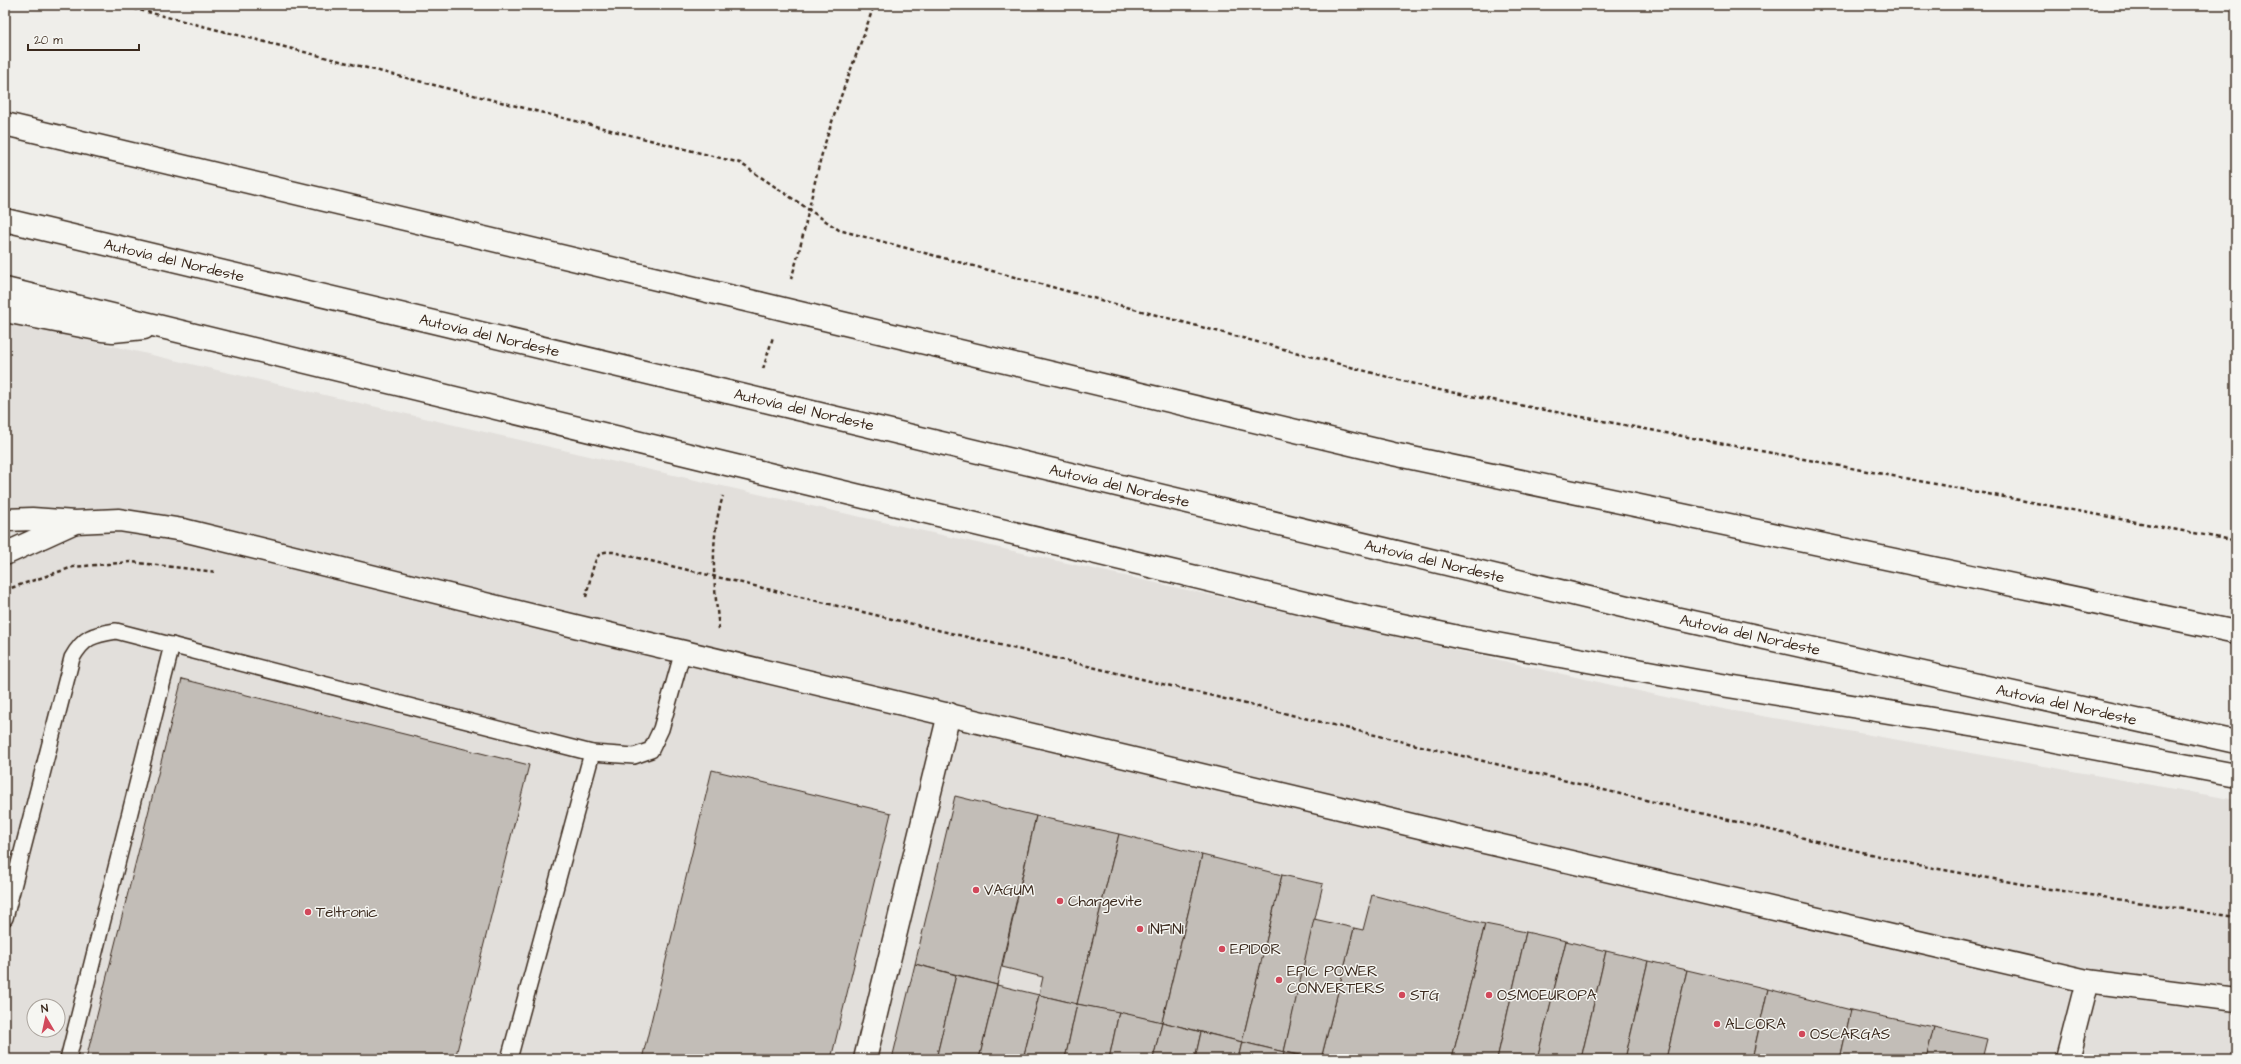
<svg xmlns="http://www.w3.org/2000/svg" width="2241" height="1064" font-family="'Architects Daughter',sans-serif">
<style>
.built{fill:#e2dfdb;fill-rule:evenodd}
.building{fill:#c2bdb7;stroke:#3b2a1e}
.lines{fill:none;stroke-linecap:round;stroke-linejoin:round}
.service-casing{stroke:#3b2a1e;stroke-width:18}
.minor-casing{stroke:#3b2a1e;stroke-width:25}
.motorway-casing{stroke:#3b2a1e;stroke-width:25}
.path{stroke:#3b2a1e;stroke-width:2.5;stroke-dasharray:4 3;stroke-linecap:butt}
.service{stroke:#f6f6f2;stroke-width:15}
.minor{stroke:#f6f6f2;stroke-width:22}
.motorway{stroke:#f6f6f2;stroke-width:22}
.motorway-bridge-casing{stroke:#3b2a1e;stroke-width:25;stroke-linecap:butt}
.motorway-bridge{stroke:#f6f6f2;stroke-width:22}
.poi-dot{fill:#d1495b;stroke:#f6f6f2;stroke-width:1.5}
.labels{text-anchor:middle;dominant-baseline:central;stroke-width:3;stroke-linejoin:round;paint-order:stroke}
.street-label{font-size:15px;fill:#3b2a1e;stroke:#f6f6f2}
.poi-label{font-size:15px;fill:#3b2a1e;stroke:#f6f6f2;text-anchor:start}
</style>
<rect width="100%" height="100%" fill="#efeeea"/>
<filter id="ink" filterUnits="userSpaceOnUse"><feTurbulence type="fractalNoise" baseFrequency=".025" numOctaves="2"/><feDisplacementMap in="SourceGraphic" scale="8" xChannelSelector="R" yChannelSelector="G"/><feConvolveMatrix kernelMatrix="1 2 1 2 8 2 1 2 1" color-interpolation-filters="sRGB"/></filter>
<g filter="url(#ink)">
<path class="built" d="M5,321L602,459L1701,705L2236,800V1059H5ZM34,1006H58V1030H34Z"/>
<g class="building">
<path d="M182,679L529,765L455,1059H86Z"/>
<path d="M712,770L891,813L831,1059H642Z"/>
<path d="M955,796L1036,816L997,985L915,964Z"/>
<path d="M1036,816L1119,834L1077,1004L1039,995L1043,977L1002,967Z"/>
<path d="M1119,834L1202,855L1162,1022L1077,1004Z"/>
<path d="M1202,855L1282,875L1242,1042L1162,1022Z"/>
<path d="M1282,875L1323,884L1284,1052L1242,1042Z"/>
<path d="M1372,895L1485,924L1452,1059H1321L1354,928L1363,930Z"/>
<path d="M1314,919L1354,928L1321,1059L1284,1052Z"/>
<path d="M1485,924L1526,932L1497,1059H1452Z"/>
<path d="M1526,932L1566,941L1537,1059H1497Z"/>
<path d="M1566,941L1606,951L1581,1059H1537Z"/>
<path d="M1606,951L1648,961L1625,1059H1581Z"/>
<path d="M1648,961L1687,970L1666,1059H1625Z"/>
<path d="M915,964L956,975L936,1059H892Z"/>
<path d="M1687,970L1768,989L1752,1059H1666Z"/>
<path d="M956,975L997,985L979,1059H936Z"/>
<path d="M997,985L1039,995L1023,1059H979Z"/>
<path d="M1768,989L1851,1010L1840,1059H1752Z"/>
<path d="M1039,995L1077,1004L1065,1059H1023Z"/>
<path d="M1077,1004L1119,1012L1109,1059H1065Z"/>
<path d="M1851,1010L1934,1027L1926,1059H1840Z"/>
<path d="M1119,1012L1162,1022L1153,1059H1109Z"/>
<path d="M1162,1022L1201,1032L1195,1059H1153Z"/>
<path d="M1934,1027L1987,1039L1982,1059H1926Z"/>
<path d="M1201,1032L1242,1042L1238,1059H1195Z"/>
<path d="M1242,1042L1284,1052L1283,1059H1238Z"/>
<path d="M1284,1052L1314,1059H1283Z"/>
<path d="M2020,1054L2034,1057L2033,1059H2019Z"/>
</g>
<g class="lines">
<g class="service-casing">
<g id="service">
<path d="M5,918L72,658C84,637 92,635 116,631L592,753L634,756L651,750L661,729L683,651"/>
<path d="M68,1059L172,645"/>
<path d="M509,1059L592,753"/>
</g>
</g>
<g class="minor-casing">
<g id="minor">
<path d="M5,520L32,519L75,522L119,520L183,530L579,627L1441,832L2087,981L2236,1000"/>
<path d="M5,554L73,523"/>
<path d="M865,1059L949,714"/>
<path d="M2067,1059L2087,981"/>
</g>
</g>
<g class="motorway-casing">
<g id="motorway">
<path d="M5,124L758,303"/>
<path id="s1" d="M5,220L728,392"/>
<path d="M5,289L706,459"/>
<path d="M5,311L102,330L113,331L144,328"/>
<path d="M812,316L1393,454L2236,632"/>
<path id="s2" d="M782,405L1652,613L2236,742"/>
<path d="M760,472L1341,612L1458,637L1697,681L1982,727L2236,775"/>
</g>
</g>
<g class="path">
<path d="M120,5L740,163L839,230L1429,388L2236,541"/>
<path d="M791,279C806,233 812,184 827,137C841,93 859,50 874,5"/>
<path d="M763,369L773,337"/>
<path d="M5,590L73,567L131,562L216,572"/>
<path d="M586,597C589,587 593,559 600,554C604,551 609,552 613,552L1912,864L2043,888L2236,917"/>
<path d="M719,629C714,583 709,540 723,496"/>
</g>
<use href="#service" class="service"/>
<use href="#minor" class="minor"/>
<use href="#motorway" class="motorway"/>
<g class="motorway-bridge-casing">
<g id="motorway-bridge">
<path d="M758,303L812,316"/>
<path d="M728,392L782,405"/>
<path d="M706,459L760,472"/>
</g>
</g>
<use href="#motorway-bridge" class="motorway-bridge"/>
</g>
</g>
<g class="poi-dot">
<circle cx="976" cy="890" r="4"/>
<circle cx="1060" cy="901" r="4"/>
<circle cx="308" cy="912" r="4"/>
<circle cx="1140" cy="929" r="4"/>
<circle cx="1222" cy="949" r="4"/>
<circle cx="1279" cy="980" r="4"/>
<circle cx="1402" cy="995" r="4"/>
<circle cx="1489" cy="995" r="4"/>
<circle cx="1717" cy="1024" r="4"/>
<circle cx="1802" cy="1034" r="4"/>
</g>
<g class="labels">
<g class="street-label">
<text stroke="none"><textPath href="#s1" startOffset="174">Autovía del Nordeste</textPath></text>
<text stroke="none"><textPath href="#s1" startOffset="498">Autovía del Nordeste</textPath></text>
<text transform="translate(804 410) rotate(13)">Autovía del Nordeste</text>
<text stroke="none"><textPath href="#s2" startOffset="347">Autovía del Nordeste</textPath></text>
<text stroke="none"><textPath href="#s2" startOffset="671">Autovía del Nordeste</textPath></text>
<text stroke="none"><textPath href="#s2" startOffset="995">Autovía del Nordeste</textPath></text>
<text stroke="none"><textPath href="#s2" startOffset="1319">Autovía del Nordeste</textPath></text>
</g>
<g class="poi-label">
<text x="984" y="890">VAGUM</text>
<text x="1068" y="901">Chargevite</text>
<text x="316" y="912">Teltronic</text>
<text x="1148" y="929">INFINI</text>
<text x="1230" y="949">EPIDOR</text>
<text x="1287" y="971">EPIC POWER<tspan x="1287" dy="17">CONVERTERS</tspan></text>
<text x="1410" y="995">STG</text>
<text x="1497" y="995">OSMOEUROPA</text>
<text x="1725" y="1024">ALCORA</text>
<text x="1810" y="1034">OSCARGAS</text>
</g>
</g>
<rect width="2241" height="1064" fill="none" stroke="#f6f6f2" stroke-width="20"/>
<rect x="10" y="10" width="2221" height="1044" fill="none" stroke="#3b2a1e" stroke-width="1.5" filter="url(#ink)"/>
<g transform="translate(46 1018) rotate(351)"><circle r="19" fill="#f6f6f2" stroke="#aba49d"/>
<path d="M0-3L7 15L0 10L-7 15Z" fill="#d1495b"/>
<text y="-6" font-size="11" font-weight="bold" text-anchor="middle" fill="#3b2a1e">N</text>
</g>
<path d="M28 44v6h111v-6" fill="none" stroke="#3b2a1e" stroke-width="2"/>
<text x="34" y="44" font-size="12" fill="#3b2a1e" stroke="#f6f6f2" stroke-width="3" paint-order="stroke">20 m</text>
</svg>
